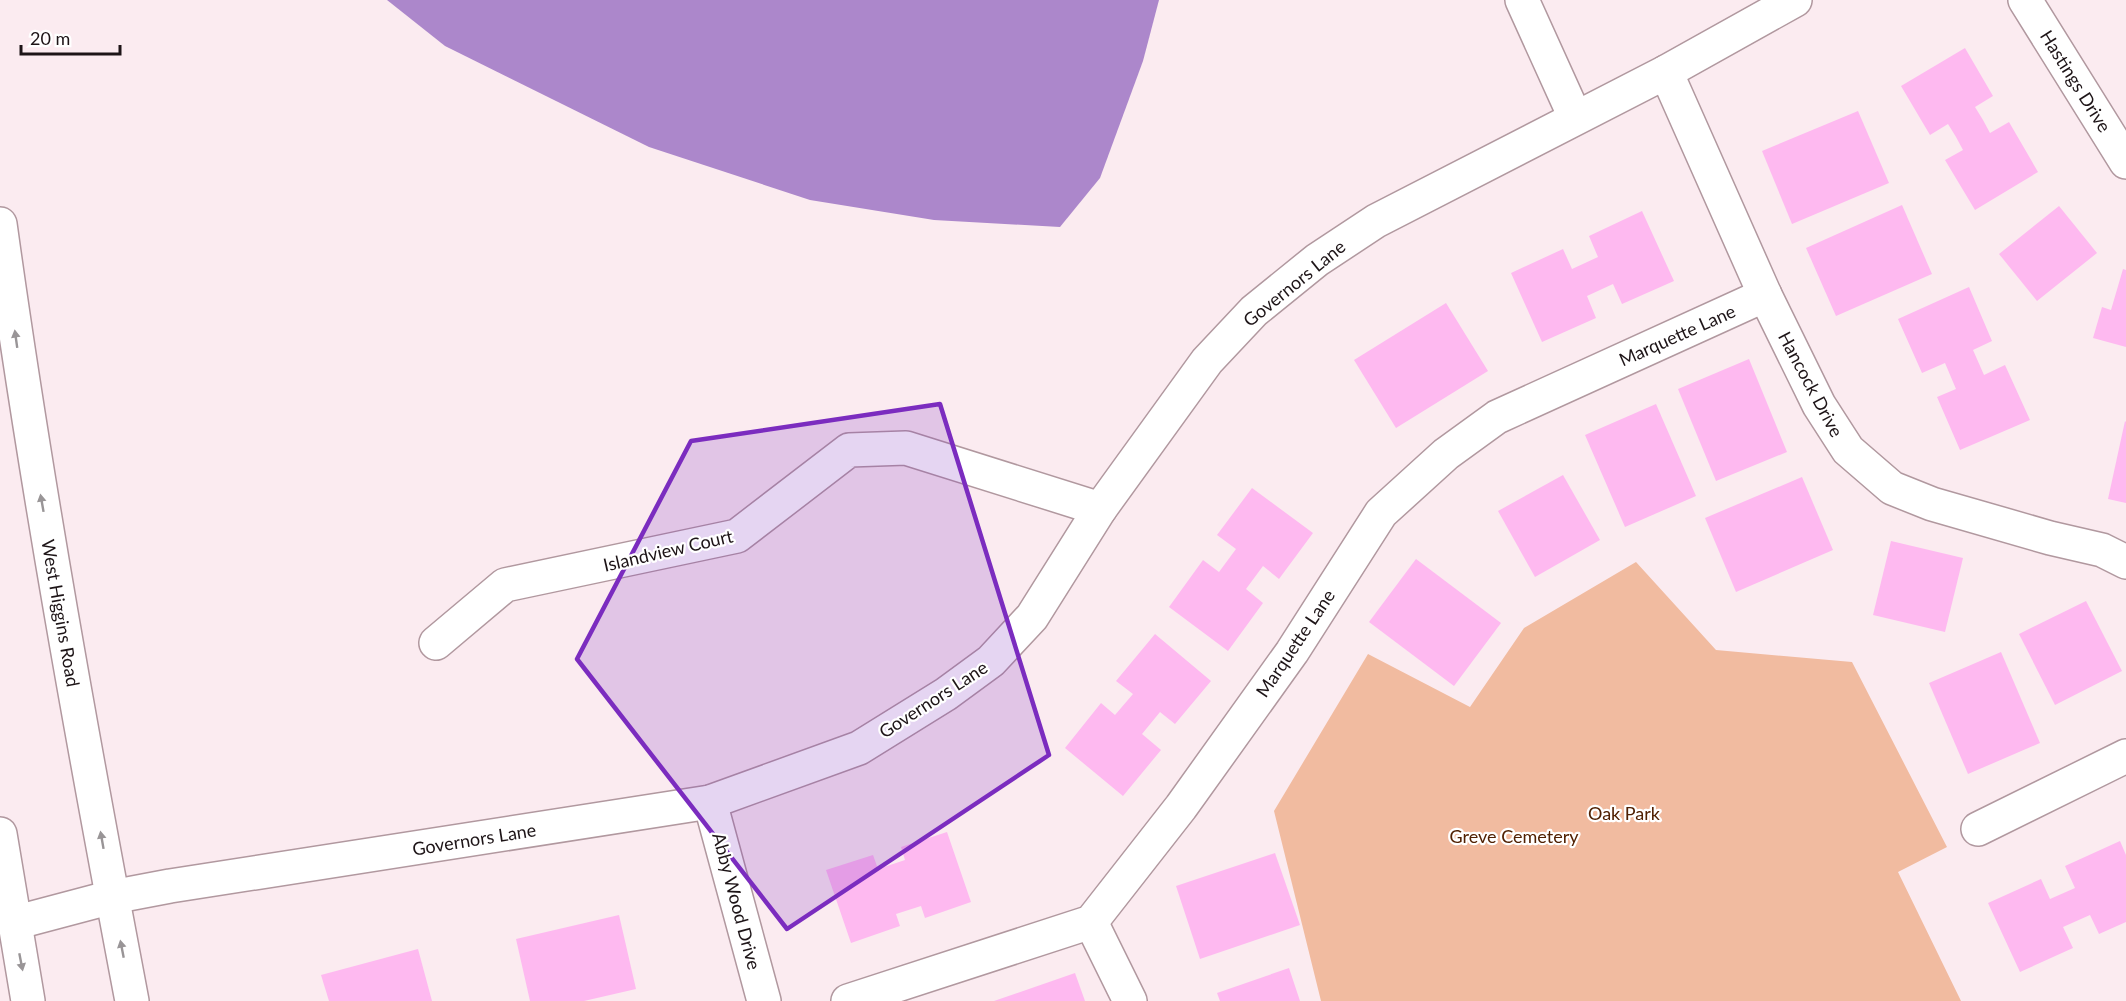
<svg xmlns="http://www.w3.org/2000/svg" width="2126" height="1001" font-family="Lato,sans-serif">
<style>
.green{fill:#f1bba0}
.water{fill:#ac87cb}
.building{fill:#feb9f0}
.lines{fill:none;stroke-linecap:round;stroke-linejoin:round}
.minor-casing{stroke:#b1989f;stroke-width:36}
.major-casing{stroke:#b1989f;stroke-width:36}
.minor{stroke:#fff;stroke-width:33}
.major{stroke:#fff;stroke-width:33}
.oneway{fill:#999597}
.marked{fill:#7b2cbf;fill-opacity:0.2;stroke:#7b2cbf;stroke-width:4.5;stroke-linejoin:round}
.labels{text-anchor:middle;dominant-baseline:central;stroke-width:4.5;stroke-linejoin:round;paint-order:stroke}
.street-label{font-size:18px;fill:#1d1417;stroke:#fff}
.park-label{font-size:18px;fill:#502002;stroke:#fff}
</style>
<rect width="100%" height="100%" fill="#fbebf0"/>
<path class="green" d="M1636,562L1716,650L1852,662L1947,847L1898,872L1961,1001H1321L1274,811L1368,654L1470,707L1524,628Z"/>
<path class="water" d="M387,0H1159L1143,61L1100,178L1060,227L934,220L810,200L649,147L445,46Z"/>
<g class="building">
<path d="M1965,48L1993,96L1975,107L1983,120L1990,133L2009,122L2038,172L1975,210L1945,160L1963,150L1956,137L1948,124L1930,135L1901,86Z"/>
<path d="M1858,111L1889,183L1792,224L1762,151Z"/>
<path d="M1902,205L1932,274L1836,316L1806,248Z"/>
<path d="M2059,206L2097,253L2037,301L1999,254Z"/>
<path d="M1642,211L1674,281L1622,304L1613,284L1587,296L1596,318L1542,342L1511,273L1563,249L1572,269L1598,257L1589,236Z"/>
<path d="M2123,269L2126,270V347L2093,338L2102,307L2111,310Z"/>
<path d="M1969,287L1992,341L1973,350L1984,375L2005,365L2030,420L1960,450L1937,397L1956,389L1945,363L1922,373L1898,319Z"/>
<path d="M1446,303L1488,371L1396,428L1354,360Z"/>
<path d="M1749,359L1787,452L1716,481L1678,389Z"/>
<path d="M1656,404L1696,496L1625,527L1585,435Z"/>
<path d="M2125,421L2126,422V503L2108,499Z"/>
<path d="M1563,475L1600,540L1535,577L1498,511Z"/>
<path d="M1802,477L1833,550L1736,592L1705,518Z"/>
<path d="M1252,488L1313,533L1279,579L1263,566L1246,589L1263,603L1228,651L1169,607L1203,560L1219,572L1236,549L1217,535Z"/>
<path d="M1891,541L1963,558L1945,632L1873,615Z"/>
<path d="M1416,559L1501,623L1454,686L1369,622Z"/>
<path d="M2086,601L2122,671L2055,705L2019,634Z"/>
<path d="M1155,634L1211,681L1175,724L1160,712L1142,734L1161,750L1123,796L1065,748L1101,703L1115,715L1133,694L1116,681Z"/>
<path d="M2001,652L2040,743L1968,774L1929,683Z"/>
<path d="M947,832L971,902L925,918L921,906L896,914L900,926L851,943L826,870L873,855L878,869L905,860L901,847Z"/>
<path d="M2120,841L2126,855V922L2099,934L2090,915L2063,927L2073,948L2020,972L1988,903L2041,879L2050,899L2075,888L2065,866Z"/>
<path d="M1275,853L1300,925L1200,959L1176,886Z"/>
<path d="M619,915L636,989L584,1001H530L516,939Z"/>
<path d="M418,949L432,1001H329L321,975Z"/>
<path d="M1289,968L1300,1001H1220L1217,993Z"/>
<path d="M1075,973L1085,1001H994Z"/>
</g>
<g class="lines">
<g class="minor-casing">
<g id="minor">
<path d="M1522,0L1575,117"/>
<path d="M2025,0L2126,162"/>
<path d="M1666,72L1765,295L1819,405L1848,450L1892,488L1932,504L2050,538L2102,550L2126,562"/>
<path d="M436,643L505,585L737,536L849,450L906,448L1100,509"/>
<path d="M710,802L764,1001"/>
<path d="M1978,829L2126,756"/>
<path d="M1091,922L1130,1001"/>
<path d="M14,923L112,897L170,886L710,802L859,748L946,694L991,661L1032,617L1100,509L1207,361L1254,311L1317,260L1376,221L1666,72L1795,0"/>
<path d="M848,1001L1091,922L1181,807L1292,652L1381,513L1446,454L1497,417L1765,295"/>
</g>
</g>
<g class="major-casing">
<g id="major">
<path d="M0,224C36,484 83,743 132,1001"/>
<path d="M0,834L28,1001"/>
</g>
</g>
<use href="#minor" class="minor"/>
<use href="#major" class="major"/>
</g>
<defs><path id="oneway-solid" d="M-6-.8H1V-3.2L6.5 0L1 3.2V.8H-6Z" transform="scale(1.5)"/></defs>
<g class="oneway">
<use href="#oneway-solid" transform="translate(16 339) rotate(-98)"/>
<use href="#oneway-solid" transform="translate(42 503) rotate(-100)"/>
<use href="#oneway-solid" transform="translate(102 840) rotate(-100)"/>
<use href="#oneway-solid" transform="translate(122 949) rotate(-101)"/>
<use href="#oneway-solid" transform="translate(21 962) rotate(79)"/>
</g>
<path class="marked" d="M940,404L1049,755L787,929L577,659L691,441Z"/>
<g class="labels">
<g class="street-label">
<text transform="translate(2076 81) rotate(58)">Hastings Drive</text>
<text transform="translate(1294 283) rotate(-39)">Governors Lane</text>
<text transform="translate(1677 335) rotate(-24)">Marquette Lane</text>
<text transform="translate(1811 384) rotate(62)">Hancock Drive</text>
<text transform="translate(668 550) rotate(-13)">Islandview Court</text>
<text transform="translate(61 613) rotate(80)">West Higgins Road</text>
<text transform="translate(1295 643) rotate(-56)">Marquette Lane</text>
<text transform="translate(933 699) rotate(-33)">Governors Lane</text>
<text transform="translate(474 839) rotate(-9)">Governors Lane</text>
<text transform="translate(737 901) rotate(75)">Abby Wood Drive</text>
</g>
<g class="park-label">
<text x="1624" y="813">Oak Park</text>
<text x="1514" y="836">Greve Cemetery</text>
</g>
</g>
<path d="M21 45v9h99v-9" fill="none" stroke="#1d1417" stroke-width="3"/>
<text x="30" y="45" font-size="18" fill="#1d1417" stroke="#ffffff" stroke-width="4.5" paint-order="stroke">20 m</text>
</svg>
